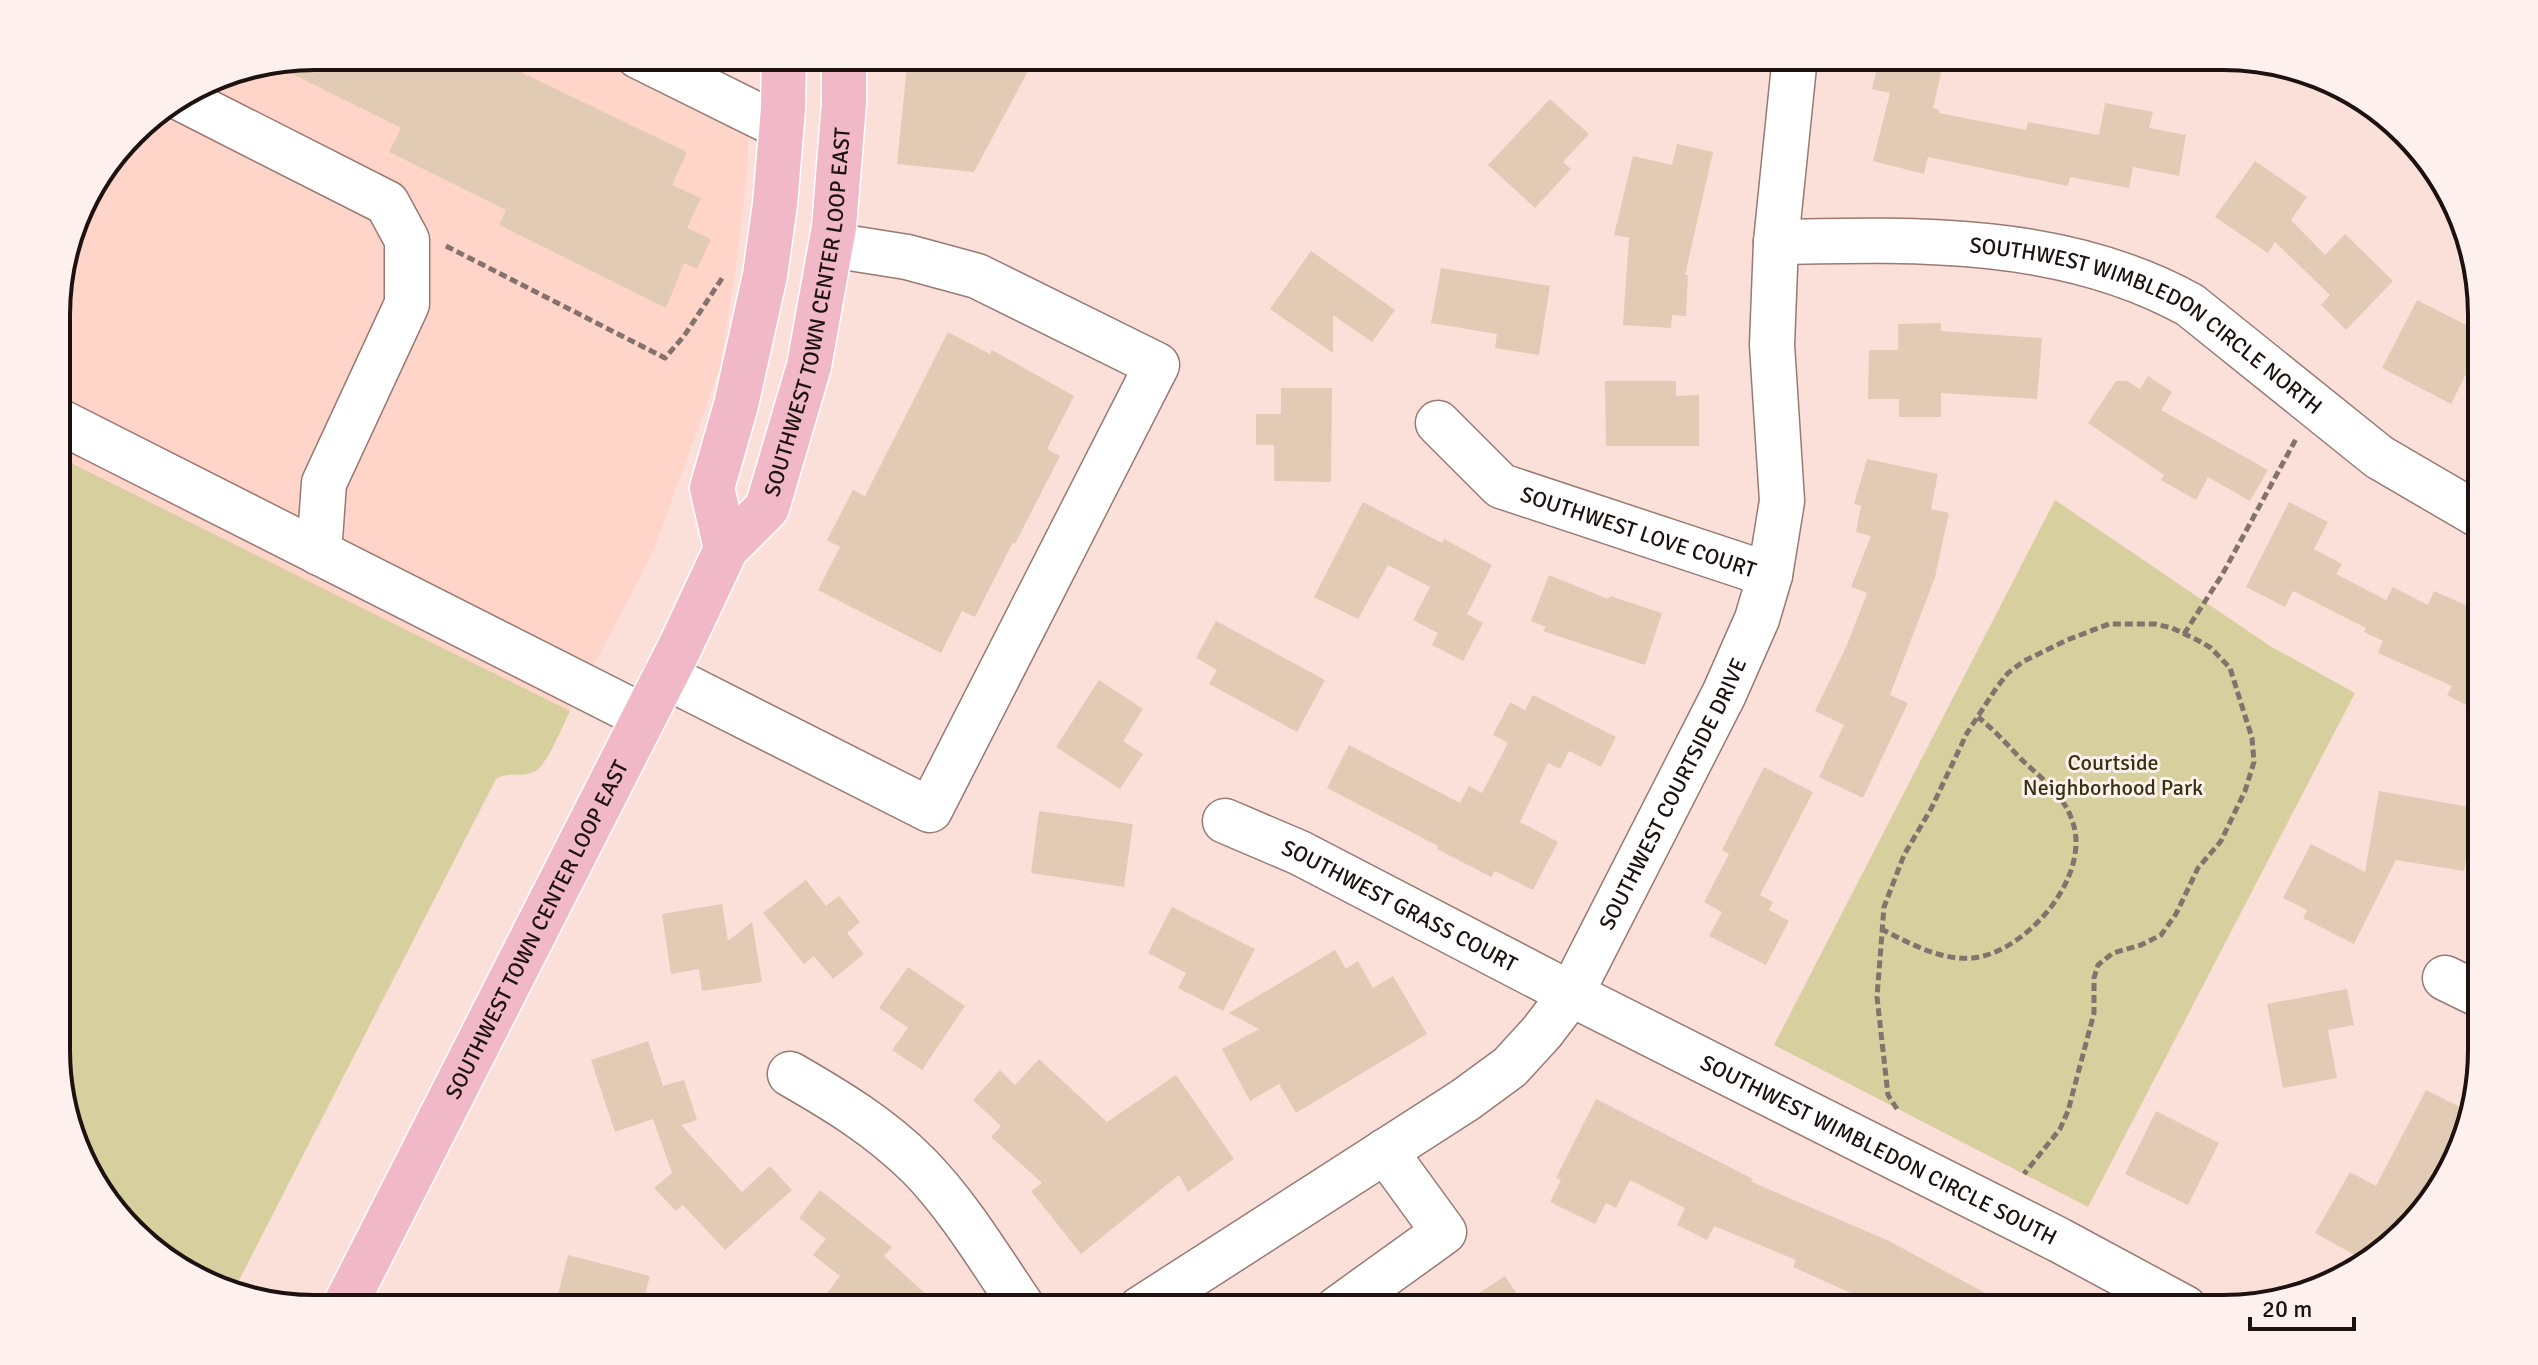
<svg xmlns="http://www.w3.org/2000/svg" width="2538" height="1365" font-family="Signika,sans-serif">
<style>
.built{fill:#ffd4c9}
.green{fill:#d7cf9e}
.building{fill:#e2cbb4}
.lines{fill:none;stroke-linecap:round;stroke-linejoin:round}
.minor-casing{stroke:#987a72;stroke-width:47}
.major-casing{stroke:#fff;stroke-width:47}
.path{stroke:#84726d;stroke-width:5;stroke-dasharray:8 4;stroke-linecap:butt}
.minor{stroke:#fff;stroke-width:44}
.major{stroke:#f1b8c8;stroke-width:44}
.labels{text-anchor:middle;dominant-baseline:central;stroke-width:6;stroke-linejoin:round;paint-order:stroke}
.street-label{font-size:22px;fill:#1d120f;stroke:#fef0ed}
.park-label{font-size:22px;fill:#37310f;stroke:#fef0ed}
.rim{fill:none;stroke:#1d120f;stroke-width:4}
</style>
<rect width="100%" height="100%" fill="#fbe0d9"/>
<path class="built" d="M315,56H662L750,100L747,178L734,280L719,370L653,552L570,711L57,456V298L83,201L144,121L216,76Z"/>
<g class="green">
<path d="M57,456L570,711C563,725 547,766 534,772C521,778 509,771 496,779L234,1290L200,1282L100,1194L58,1084Z"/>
<path d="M2055,500L2270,646L2355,693L2088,1207L1774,1045Z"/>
</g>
<g class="building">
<path d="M315,56H487L687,152L672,185L701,198L687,228L711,239L697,269L684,263L666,308L499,225L506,210L389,152L401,128L272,64Z"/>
<path d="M908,56H1036L974,172L897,164Z"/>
<path d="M1880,56L1942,69L1933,108L1939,110V113L2026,130L2028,122L2099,135L2105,103L2153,112L2149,128L2186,135L2179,176L2133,167L2129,188L2070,177L2068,186L1928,157L1924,174L1873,161L1890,93L1872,89Z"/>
<path d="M1550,99L1589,134L1563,162L1571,169L1535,208L1488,165Z"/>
<path d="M1677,144L1713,152L1685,275H1688L1686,316L1672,315L1671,328L1623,325L1629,238L1614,235L1633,156L1672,165Z"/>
<path d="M2255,161L2307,197L2291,220L2325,255L2345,234L2393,281L2346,330L2321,305L2330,295L2275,242L2268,253L2215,217Z"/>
<path d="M1311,251L1395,310L1372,342L1333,315V353L1270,309Z"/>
<path d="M1441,268L1550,286L1539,355L1495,348L1497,334L1431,323Z"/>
<path d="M2417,300L2480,332V346L2451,404L2382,368Z"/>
<path d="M1941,323V331L2042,338L2037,399L1941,393V417H1899V399H1868L1869,350H1898V324Z"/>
<path d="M948,332L990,354L992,350L1074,396L1047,449L1060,456L1015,544L1013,542L975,617L962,611L941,653L818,590L840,547L827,540L853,490L865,496Z"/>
<path d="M2148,376L2172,392L2161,410L2268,470L2250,501L2208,477L2196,500L2161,480L2164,475L2088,423L2116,381H2127L2140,389Z"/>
<path d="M1605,381H1676V396L1699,395V446H1606Z"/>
<path d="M1281,388H1332L1331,482L1274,481V445H1256V414H1281Z"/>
<path d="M1867,459L1938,474L1931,509L1949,513L1935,577L1890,695L1908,703L1863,798L1819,777L1844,725L1815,711L1847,645L1867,593L1851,587L1871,536L1856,532L1861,506L1854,504Z"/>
<path d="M1363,502L1442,543L1444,539L1492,565L1467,614L1483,623L1463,661L1432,645L1438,633L1413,620L1430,587L1388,565L1358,619L1314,597Z"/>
<path d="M2289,502L2328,522L2314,549L2342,564L2336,574L2386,600L2393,587L2428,605L2434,591L2481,612V713L2447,695L2452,686L2378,653L2383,641L2364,632L2366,628L2293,591L2285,607L2246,587Z"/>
<path d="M1549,575L1608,599L1610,596L1662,613L1645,665L1543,631L1546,627L1531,621Z"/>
<path d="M1216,621L1325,680L1297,732L1209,684L1217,670L1196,658Z"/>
<path d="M1099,680L1143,709L1123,741L1143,754L1120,789L1056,747Z"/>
<path d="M1533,695L1616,737L1601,767L1569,751L1560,769L1548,763L1520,822L1558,842L1533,890L1495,871L1491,877L1437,849L1438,846L1327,788L1349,745L1460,803L1469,786L1482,793L1508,743L1493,735L1510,702L1525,710Z"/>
<path d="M1764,767L1813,792L1760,895L1773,902L1769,910L1789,921L1766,965L1709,936L1722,912L1704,902L1729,854L1722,850Z"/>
<path d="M2379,791L2475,808L2464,871L2396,860L2354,944L2303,918L2307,910L2283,898L2311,844L2365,872Z"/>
<path d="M1039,811L1133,824L1124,887L1031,873Z"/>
<path d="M806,880L826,906L839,896L860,922L847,933L864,954L833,979L814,956L804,964L763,913Z"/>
<path d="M722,904L728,941L752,922L762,982L702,991L699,969L671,974L662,914Z"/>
<path d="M1172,907L1255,949L1223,1011L1178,988L1186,973L1148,953Z"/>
<path d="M1335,950L1346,969L1358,961L1373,988L1393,976L1427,1034L1296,1113L1279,1084L1250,1101L1222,1049L1259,1029L1229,1013Z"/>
<path d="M908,967L965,1006L922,1070L892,1050L908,1028L879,1008Z"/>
<path d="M2347,989L2354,1025L2328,1030L2337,1078L2283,1088L2267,1004Z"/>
<path d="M648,1041L663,1086L684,1080L697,1120L681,1125L742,1192L770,1166L792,1190L725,1250L683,1205L676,1211L654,1188L672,1173L653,1119L615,1132L591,1060Z"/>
<path d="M1039,1059L1107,1122L1176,1075L1234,1159L1188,1192L1179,1175L1081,1254L1031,1191L1042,1183L991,1137L1001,1126L973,1100L1000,1070L1015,1085Z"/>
<path d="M2426,1090L2468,1111L2461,1138L2438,1185L2369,1263L2315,1233L2350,1172L2376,1186Z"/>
<path d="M1596,1099L1753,1179L1752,1182L1887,1240L2015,1309H1886L1793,1267L1796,1260L1714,1226L1707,1240L1677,1225L1685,1208L1630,1180L1616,1208L1606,1203L1595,1224L1550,1202L1561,1180L1556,1178Z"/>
<path d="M2156,1111L2219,1143L2188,1205L2125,1174Z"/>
<path d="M820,1190L892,1247L884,1256L942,1309H815L840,1276L813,1255L826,1239L799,1218Z"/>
<path d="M568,1255L650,1276L641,1309H554Z"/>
<path d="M1505,1276L1527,1309H1455Z"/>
</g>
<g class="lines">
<g class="minor-casing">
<g id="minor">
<path d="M638,56L781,127"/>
<path d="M180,98L387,203L407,240V304L324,483L319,553"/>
<path id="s1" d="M1776,242C1916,239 2064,235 2190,305L2379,457L2480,516"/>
<path d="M57,420L644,717"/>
<path id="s2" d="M1438,423L1501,486L1770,575"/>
<path d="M665,676L930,810L1157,365L977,276L907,257L831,245"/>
<path id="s3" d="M1225,821L1300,853L1571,994L2059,1240L2185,1308"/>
<path d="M2445,978L2482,996"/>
<path d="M790,1074C837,1101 880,1127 919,1166C960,1208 991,1261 1024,1309"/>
<path id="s4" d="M1140,1309L1465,1100L1510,1067L1542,1032L1571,994L1724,694L1757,619L1770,575L1782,501L1772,345L1776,242L1795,56"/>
<path d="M1337,1309L1444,1232L1385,1151"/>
</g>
</g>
<g class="major-casing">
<g id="major">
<path d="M726,549L712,488L736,405L765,275L775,204L783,109L784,56"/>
<path id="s5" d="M343,1309L680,647L726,549L767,508L809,366L834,227L844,103V56"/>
</g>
</g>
<g class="path">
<path d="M446,246L665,358L684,336L723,277"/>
<path d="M2184,634L2222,575L2296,439"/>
<path d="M1881,929C1909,943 1941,961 1973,958C2027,952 2093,875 2072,820C2063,794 2041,778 2022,760C2008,745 1994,730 1978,717"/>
<path d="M1897,1109L1888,1095L1877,997L1884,907L1904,855L1931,809L1967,733L1997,687L2008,673L2024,661L2067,640L2109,624H2155L2172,628L2199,641L2211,648L2230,668L2252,738L2254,762L2245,791L2221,841L2198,868L2176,914L2161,935L2141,945L2113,953L2098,965L2094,978V1013L2068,1111L2060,1129L2024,1174"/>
</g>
<use href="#minor" class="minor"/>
<use href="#major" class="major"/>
</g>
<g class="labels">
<g class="street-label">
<text stroke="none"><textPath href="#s5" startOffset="1110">SOUTHWEST TOWN CENTER LOOP EAST</textPath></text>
<text stroke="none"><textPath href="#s1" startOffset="392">SOUTHWEST WIMBLEDON CIRCLE NORTH</textPath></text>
<text stroke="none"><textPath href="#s2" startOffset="234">SOUTHWEST LOVE COURT</textPath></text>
<text stroke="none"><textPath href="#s4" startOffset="762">SOUTHWEST COURTSIDE DRIVE</textPath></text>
<text stroke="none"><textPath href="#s3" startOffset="194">SOUTHWEST GRASS COURT</textPath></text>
<text stroke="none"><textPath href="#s5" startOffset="426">SOUTHWEST TOWN CENTER LOOP EAST</textPath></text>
<text stroke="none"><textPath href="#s3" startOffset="732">SOUTHWEST WIMBLEDON CIRCLE SOUTH</textPath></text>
</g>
<g class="park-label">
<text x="2113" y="762">Courtside<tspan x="2113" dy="25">Neighborhood Park</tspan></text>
</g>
</g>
<path d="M0 0H2538V1365H0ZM315 70H2223A245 245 0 0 1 2468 315V1050A245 245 0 0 1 2223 1295H315A245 245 0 0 1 70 1050V315A245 245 0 0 1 315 70Z" fill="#fef0ed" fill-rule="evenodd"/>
<path class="rim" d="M315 70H2223A245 245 0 0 1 2468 315V1050A245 245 0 0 1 2223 1295H315A245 245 0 0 1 70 1050V315A245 245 0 0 1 315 70Z"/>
<path d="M2250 1317v12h104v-12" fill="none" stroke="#1d120f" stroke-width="4"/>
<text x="2262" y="1317" font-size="24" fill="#1d120f" stroke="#fef0ed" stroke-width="6" paint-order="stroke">20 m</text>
</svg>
